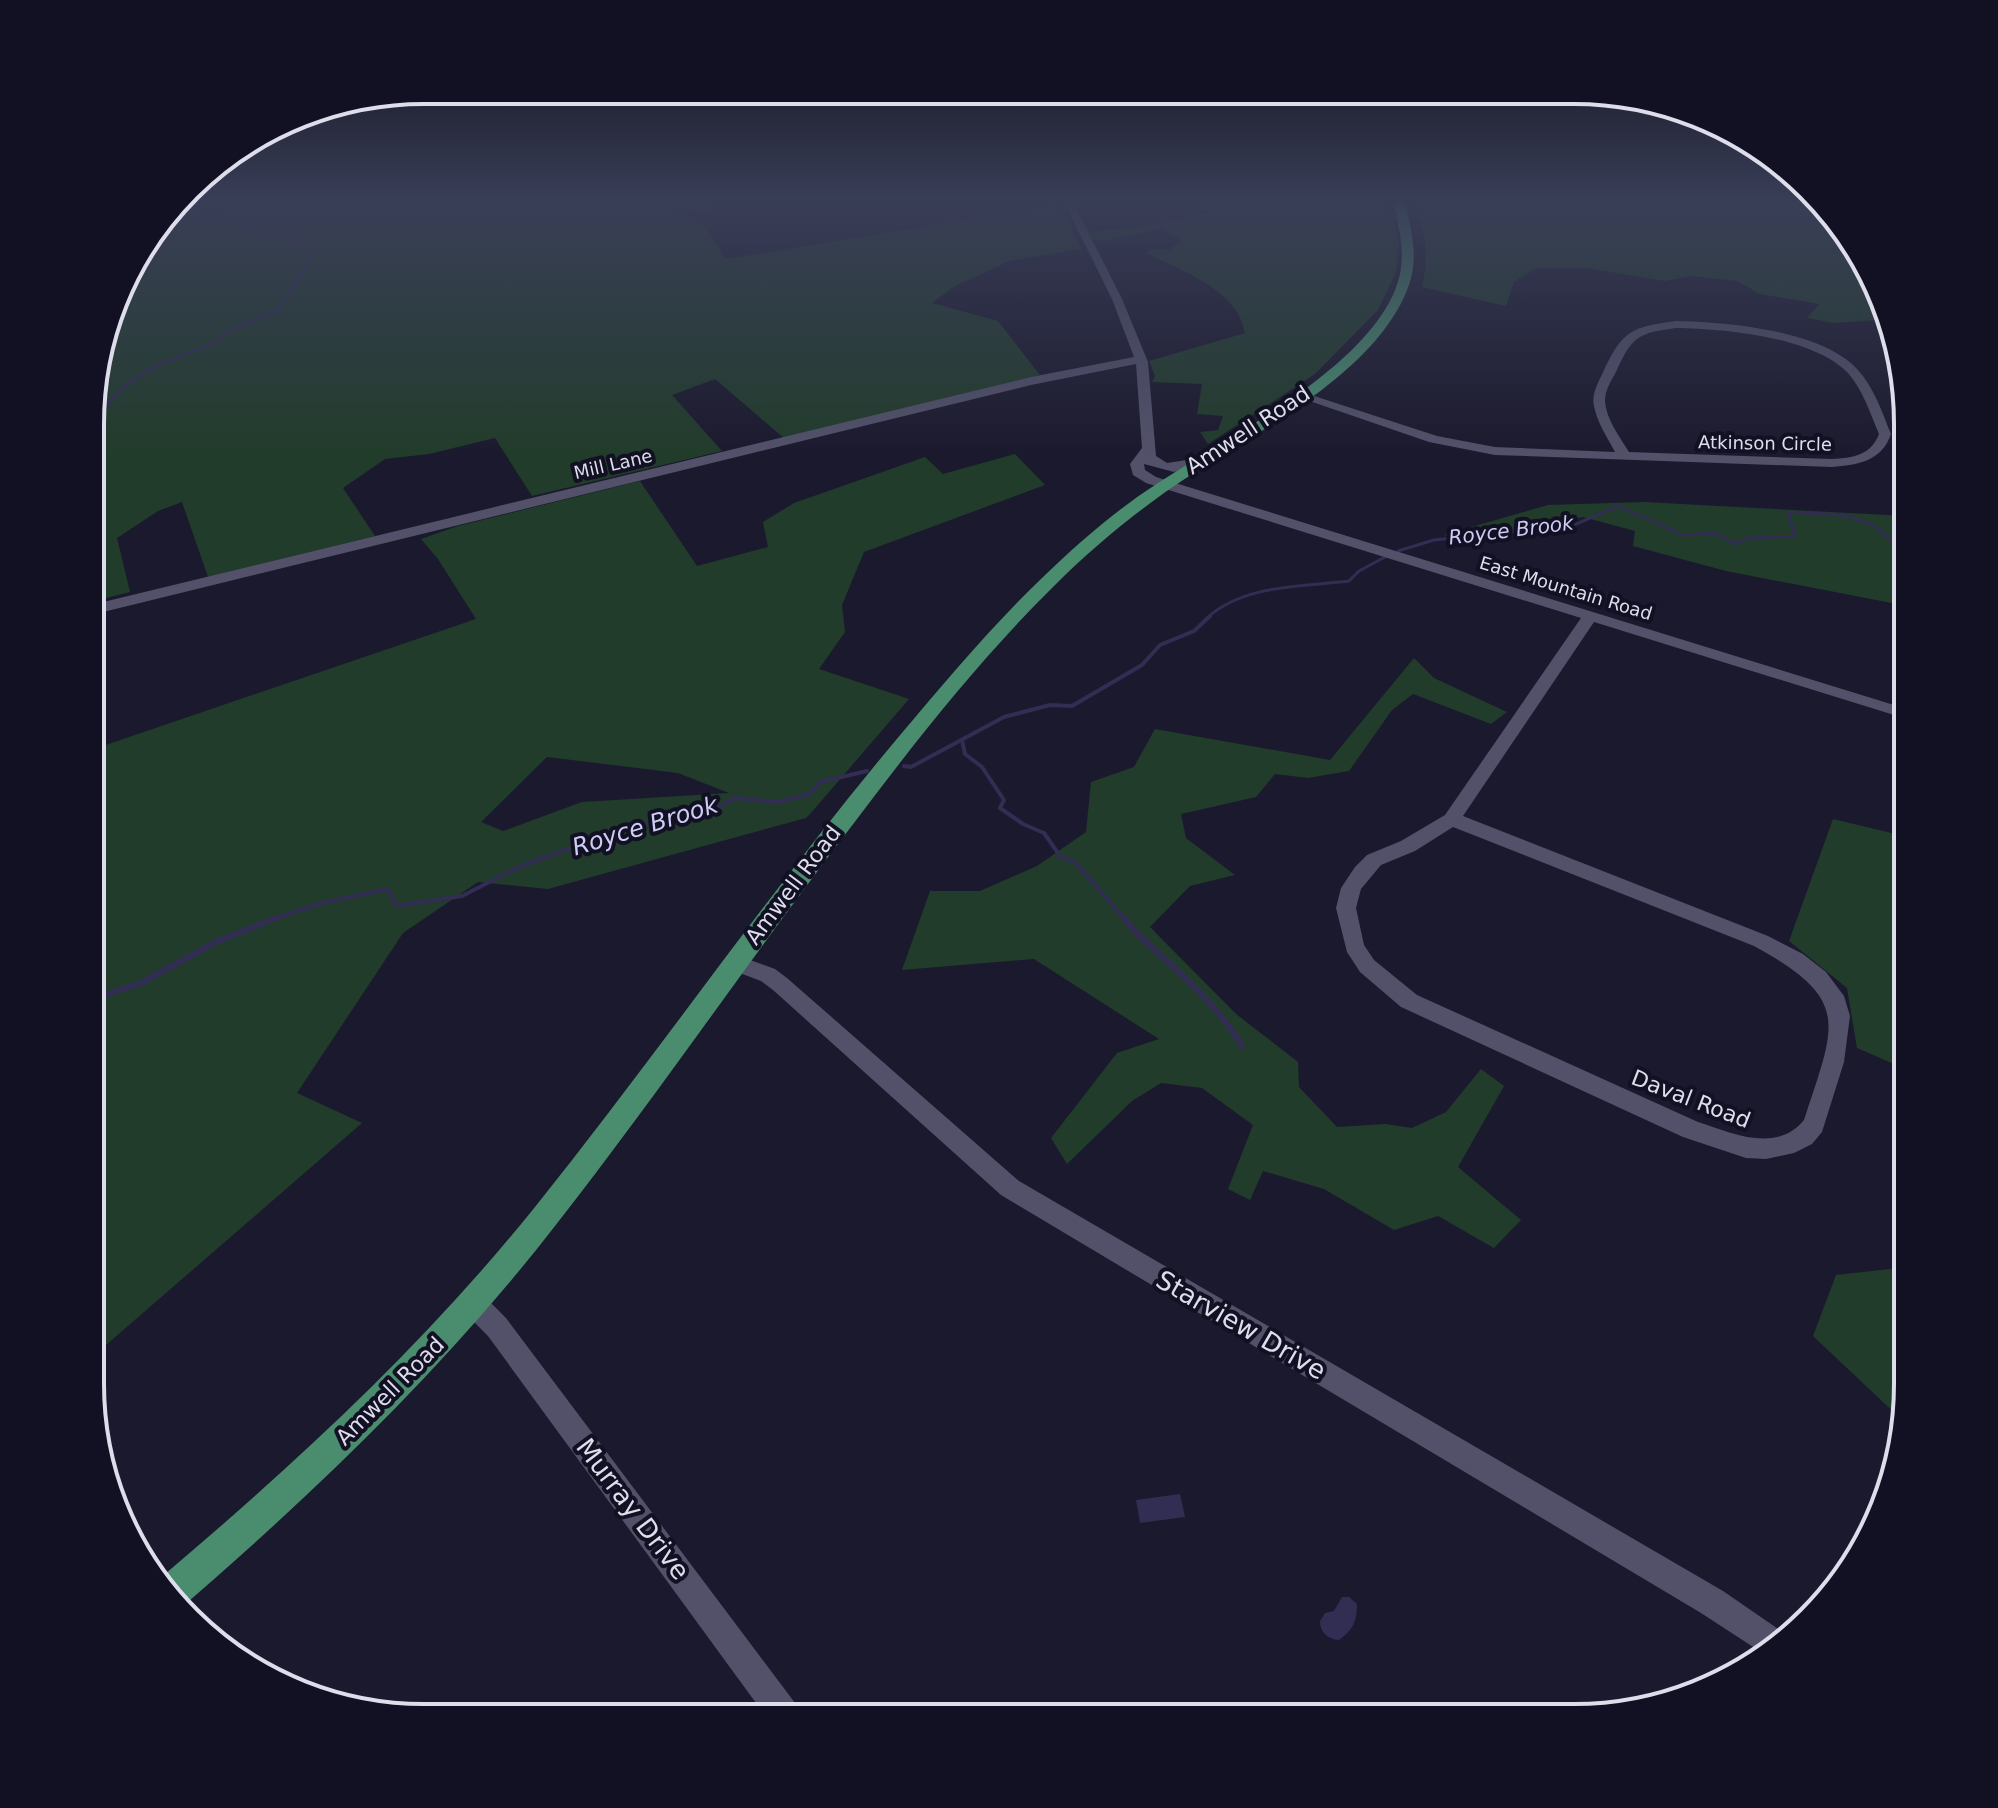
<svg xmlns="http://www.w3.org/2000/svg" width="1998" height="1808" font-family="'DejaVu Sans',sans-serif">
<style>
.green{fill:#223c2b;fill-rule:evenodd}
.water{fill:#322d53}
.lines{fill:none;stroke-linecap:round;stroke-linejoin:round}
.stream-far2{stroke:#322d53;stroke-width:3}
.stream-far1{stroke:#322d53;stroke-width:4}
.stream{stroke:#322d53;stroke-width:6}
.minor{fill:#525169;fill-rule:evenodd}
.major{fill:#498d6e;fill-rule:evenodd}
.labels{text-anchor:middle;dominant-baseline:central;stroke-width:8;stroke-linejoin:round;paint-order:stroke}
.far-street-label{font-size:18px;fill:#deddec;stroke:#121023}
.far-water-label{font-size:20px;font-style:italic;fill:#ceccf5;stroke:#121023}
.street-label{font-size:22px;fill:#deddec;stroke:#121023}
.water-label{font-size:24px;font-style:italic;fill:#ceccf5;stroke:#121023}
.near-street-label{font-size:26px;fill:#deddec;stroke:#121023}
.rim{fill:none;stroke:#deddec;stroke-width:4}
</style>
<rect width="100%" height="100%" fill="#1b192d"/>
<g class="green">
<path d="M180,202H711L716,207L711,212L676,209L687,220L704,226L726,259L1060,204L1081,249L1010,261L955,286L932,303L998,321L1040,375L785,439L715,379L672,395L722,451L532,496L495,438L429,454L385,459L343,488L375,536L208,577L182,502L158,511L117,538L130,592L102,599L95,576L96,359L135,257Z"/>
<path d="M1190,202H1381L1385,211L1392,212L1399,244L1396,272L1378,310L1315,374L1208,444L1200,432L1218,430L1223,416L1197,414L1202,384L1152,382L1155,376L1149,361L1245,333C1238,289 1180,271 1145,252L1156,249L1172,250L1171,247L1182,241L1162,229L1101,241L1092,240L1089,232L1147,226L1209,213Z"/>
<path d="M1747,202L1825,203L1882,296L1889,326L1877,320L1834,323L1807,318L1819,304L1760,294L1737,281L1691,276L1665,281L1586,268H1536L1514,282L1506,306L1422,287C1429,257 1427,229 1411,202Z"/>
<path d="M1015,454L1045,485L864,552L842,605L845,632L819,669L909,699L811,813L806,818L548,889L478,882L403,933L297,1093L362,1123L91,1358L94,749L476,619L438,559L421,539L458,526L640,481L697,566L768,547L763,522L794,503L925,457L943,474ZM547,757L678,773L729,793L582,802L503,831L481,822Z"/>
<path d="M1644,502L1907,516V606L1726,571L1633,546L1635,531L1583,517L1463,541L1444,535L1548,505Z"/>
<path d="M1414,658L1434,678L1507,712L1491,724L1413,694L1392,710L1349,771L1308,778L1275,774L1256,797L1181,814L1186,838L1235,875L1190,886L1150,927L1236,1014L1298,1062L1299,1087L1337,1127L1385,1124L1412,1128L1446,1112L1481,1069L1504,1086L1458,1167L1521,1220L1494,1248L1438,1216L1394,1230L1324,1189L1263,1171L1250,1200L1228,1189L1253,1125L1202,1088L1161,1083L1132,1101L1067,1164L1051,1138L1117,1053L1159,1039L1034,959L902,970L930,891H980L1037,866L1086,832L1091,782L1134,767L1155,729L1330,760Z"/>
<path d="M1833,819L1908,837V1070L1857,1048L1847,988L1789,941Z"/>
<path d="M1908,1267V1384L1901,1419L1813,1336L1836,1275Z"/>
</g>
<g class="water">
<path d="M1180,1494L1185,1517L1140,1523L1136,1500Z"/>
<path d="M1342,1597H1349L1357,1604C1357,1621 1353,1630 1339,1640C1328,1639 1320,1633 1320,1621L1325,1613L1334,1611Z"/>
</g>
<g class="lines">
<g class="stream-far2">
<path d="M96,419C132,369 162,364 217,342L224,333L279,310L311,257L310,246L239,223L188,202"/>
<path d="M1398,551L1434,540L1574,525L1618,506L1683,535L1716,533L1734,544L1748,538L1795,536L1788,512C1814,514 1846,512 1870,524C1884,531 1891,544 1907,548"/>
<path d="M1207,618C1244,584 1302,587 1349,581L1359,571L1385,557"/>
</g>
<g class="stream-far1">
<path d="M962,740L965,754L982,767L1004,800L1000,808L1023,824L1044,833L1060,856L1076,863L1125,920"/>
<path d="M904,766L911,767L1004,717L1050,705L1072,706L1142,665L1160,645L1194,631L1210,616"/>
<path d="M271,920L322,903L388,889L396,906L462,896L521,866L618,831L713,810L735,798L778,802L810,794L820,782L867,771"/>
</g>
<g class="stream">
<path d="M1124,918C1136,935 1153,948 1168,962C1195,987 1223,1014 1242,1046"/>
<path d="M93,999L141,983L216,942L276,918"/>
</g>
<g class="minor">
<path d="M1064,202H1073L1122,299L1148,362L1156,456L1167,463L1200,458L1207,462L1174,472L1144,464L1145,470L1156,477L1907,709V719L1594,622L1463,816L1768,936L1803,954L1826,972L1844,996L1850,1016L1844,1062L1822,1132L1812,1144L1794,1153L1766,1159L1746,1158L1683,1137L1401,1007L1360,972L1347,952L1336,908L1341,888L1355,867L1367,855L1401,841L1445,815L1581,618L1146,483L1133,475L1130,464L1142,448L1136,364L1031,385L95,614V604L1031,377L1134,357L1112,299ZM1453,827L1754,946C1853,1000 1835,1024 1804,1120C1776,1154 1732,1133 1698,1122L1417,995L1374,960L1364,945L1356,908L1361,889L1381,865L1415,851Z"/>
<path d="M1676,321C1726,322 1821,330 1857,369C1874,387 1882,412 1891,434C1882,461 1858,465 1832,467L1495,455L1429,442L1295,396L1305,393L1437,436L1495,447L1615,452C1607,437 1597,422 1594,406C1591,393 1599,382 1604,370C1623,330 1632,327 1676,321ZM1676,328C1724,329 1812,336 1848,373C1863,390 1870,413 1879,434C1871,455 1853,458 1832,459L1629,452C1620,437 1606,419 1605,401C1605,390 1611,381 1616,372C1632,337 1637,333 1676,328Z"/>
<path d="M736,955L775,969L787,978L1019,1181L1723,1591L1790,1637L1764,1654L1701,1613L1001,1195L773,990L761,981L729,969L726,963L729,957Z"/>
<path d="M474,1292L483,1295L506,1318L798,1707L803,1718H767L488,1336L465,1313L461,1304L465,1295Z"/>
</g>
<path class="major" d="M1393,202H1405C1413,236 1420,262 1405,295C1365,384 1240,439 1164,493C1125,521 1088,552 1054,586C982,657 918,738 857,819C754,953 659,1093 555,1226C444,1369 317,1490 181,1608L173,1605L158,1580C294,1465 423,1346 535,1207C660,1051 773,886 901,734C946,681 991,627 1041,579C1077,544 1116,510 1158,483C1229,436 1356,374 1393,295C1408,262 1401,236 1393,202Z"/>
</g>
<linearGradient id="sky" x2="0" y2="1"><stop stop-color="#0f0e19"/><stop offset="0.44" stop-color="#393e57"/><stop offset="1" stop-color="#393e57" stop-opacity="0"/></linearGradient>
<rect width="1998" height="456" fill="url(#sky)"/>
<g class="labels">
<g class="far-street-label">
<text transform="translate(1765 443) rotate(1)">Atkinson Circle</text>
<text transform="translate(613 464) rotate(-13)">Mill Lane</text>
<text transform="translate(1566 588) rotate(17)">East Mountain Road</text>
</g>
<g class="far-water-label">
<text transform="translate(1511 530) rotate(-7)">Royce Brook</text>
</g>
<g class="street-label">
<text transform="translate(1248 430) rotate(-33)">Amwell Road</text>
<text transform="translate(793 885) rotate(-53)">Amwell Road</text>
<text transform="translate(1691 1099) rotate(21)">Daval Road</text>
<text transform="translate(390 1391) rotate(-45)">Amwell Road</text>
</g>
<g class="water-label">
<text transform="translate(645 826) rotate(-17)">Royce Brook</text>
</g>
<g class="near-street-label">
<text transform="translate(1241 1325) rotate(30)">Starview Drive</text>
<text transform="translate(633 1509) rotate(53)">Murray Drive</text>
</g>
</g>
<path d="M0 0H1998V1808H0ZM424 104H1574A320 320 0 0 1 1894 424V1384A320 320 0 0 1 1574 1704H424A320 320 0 0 1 104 1384V424A320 320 0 0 1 424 104Z" fill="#121023" fill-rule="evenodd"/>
<path class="rim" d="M424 104H1574A320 320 0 0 1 1894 424V1384A320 320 0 0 1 1574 1704H424A320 320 0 0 1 104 1384V424A320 320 0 0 1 424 104Z"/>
</svg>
